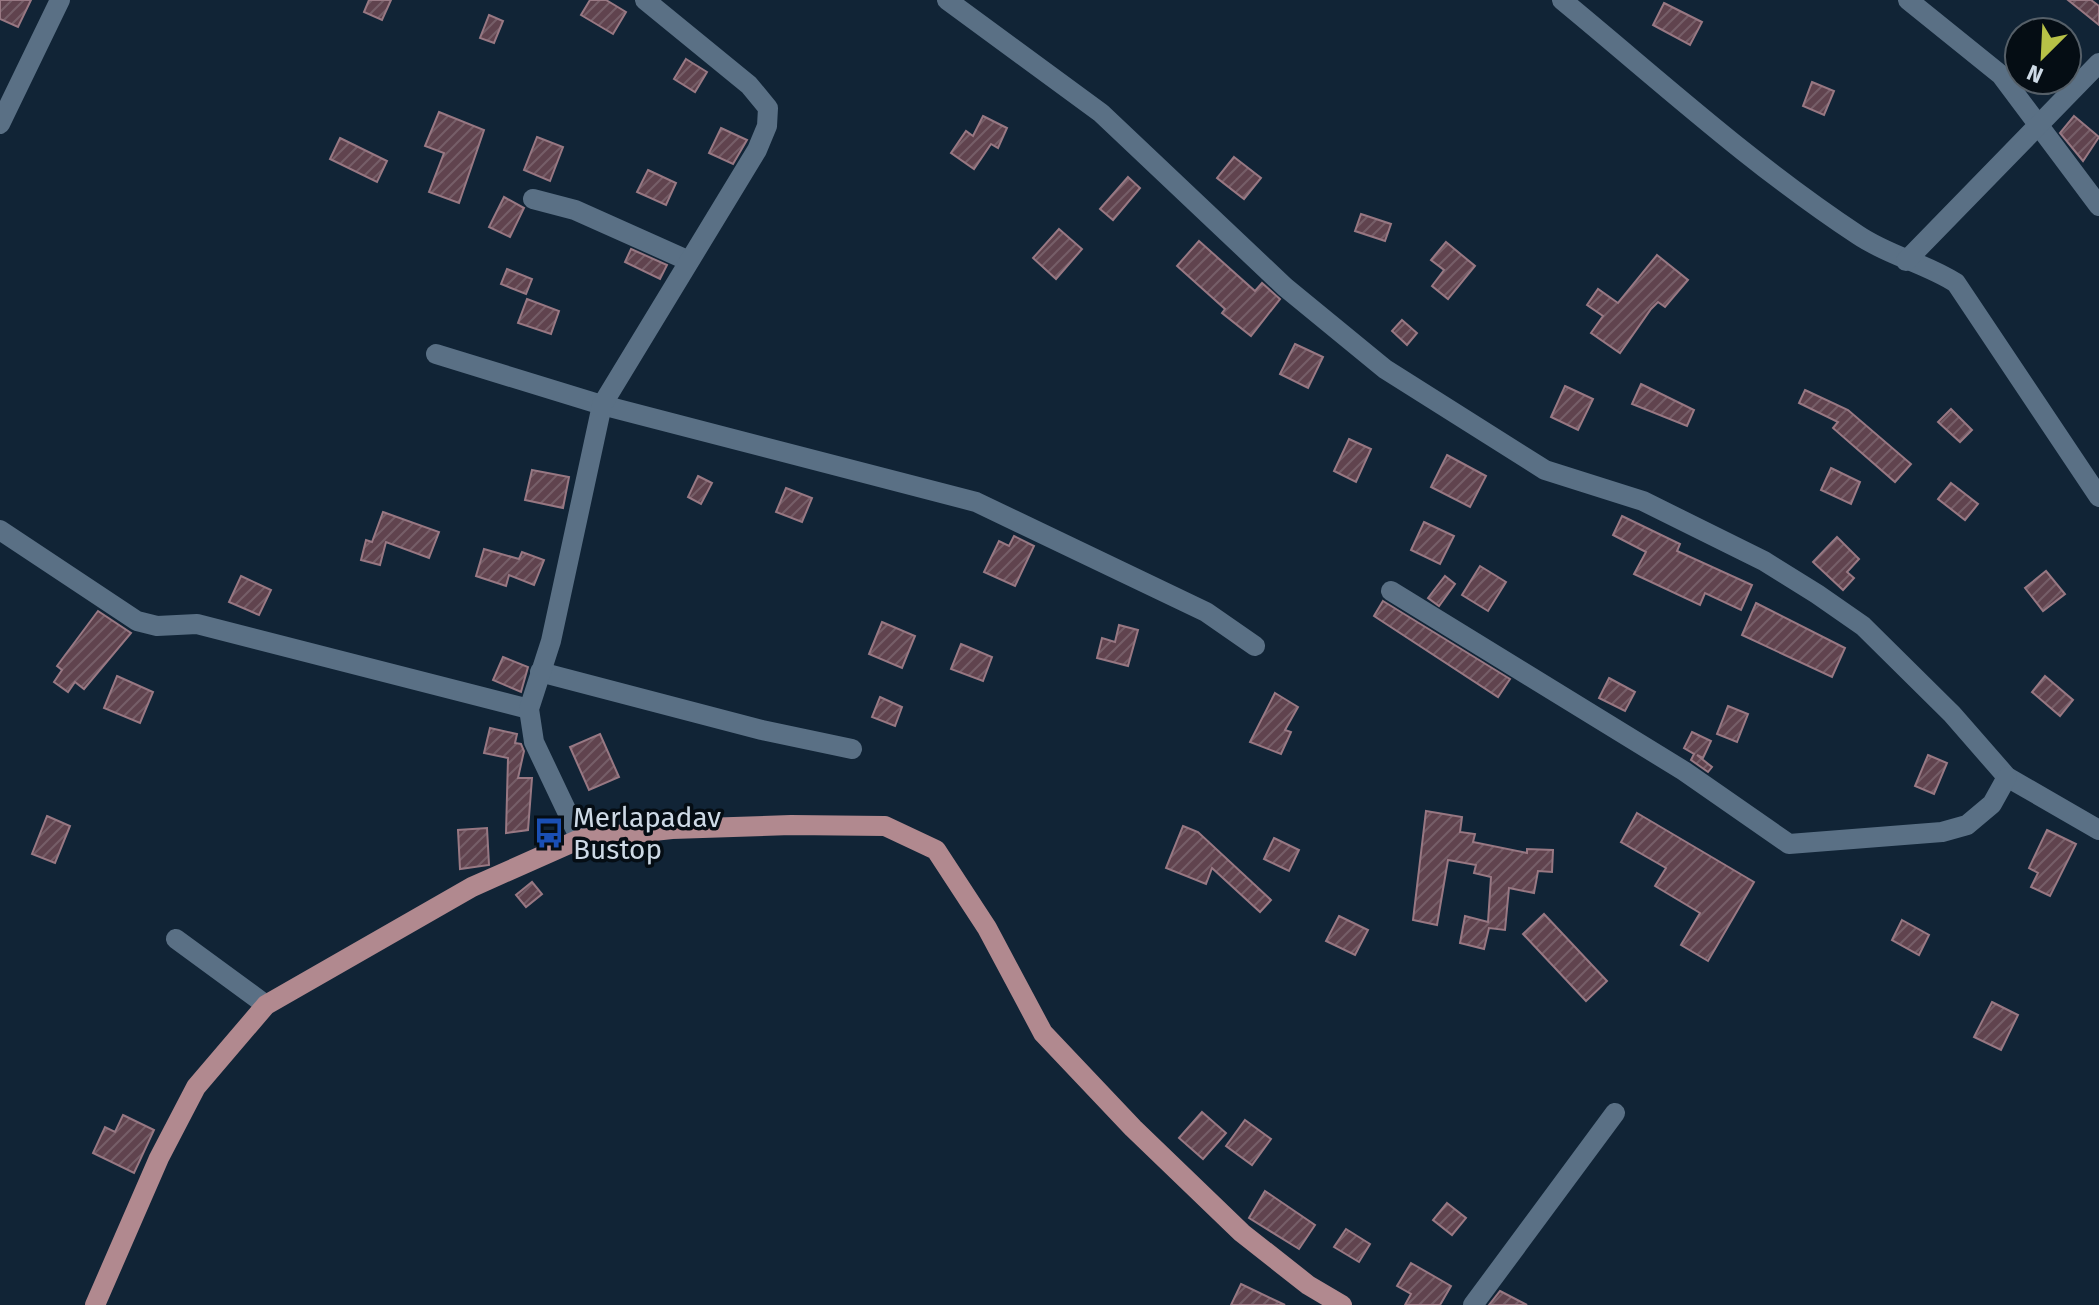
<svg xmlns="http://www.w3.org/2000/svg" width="2099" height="1305" font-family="'Fira Sans',sans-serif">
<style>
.building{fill:url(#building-hatch);stroke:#987883;stroke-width:2}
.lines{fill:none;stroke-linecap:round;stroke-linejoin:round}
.minor{stroke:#5a7085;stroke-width:20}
.major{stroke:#b1898f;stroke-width:20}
.labels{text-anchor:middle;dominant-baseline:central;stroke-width:7;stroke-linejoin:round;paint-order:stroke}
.poi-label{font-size:28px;fill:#cedae6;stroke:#050d14;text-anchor:start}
</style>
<defs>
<pattern id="building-hatch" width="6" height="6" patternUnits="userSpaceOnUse" patternTransform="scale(2)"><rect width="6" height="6" fill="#60434e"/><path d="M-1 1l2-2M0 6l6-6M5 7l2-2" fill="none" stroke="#765e68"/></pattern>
</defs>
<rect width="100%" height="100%" fill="#112436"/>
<g class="building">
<path d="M0,0H31L18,27L0,19Z"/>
<path d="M369,0H391L382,20L364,12Z"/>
<path d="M590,0H606L626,12L613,34L581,15Z"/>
<path d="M2068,0H2091L2099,6V25Z"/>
<path d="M1664,3L1702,22L1690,45L1653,25Z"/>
<path d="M489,15L503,21L494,43L480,38Z"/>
<path d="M686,59L707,72L695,92L674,79Z"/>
<path d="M1812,82L1834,91L1824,115L1803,106Z"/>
<path d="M439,112L484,130L459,203L429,192L444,153L425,146Z"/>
<path d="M983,116L1007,128L998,148L991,144L974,169L951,153L966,131L973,136Z"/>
<path d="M2074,116L2099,137L2083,161L2060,133Z"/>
<path d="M721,128L747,140L733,164L709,153Z"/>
<path d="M537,137L563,147L550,181L524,170Z"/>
<path d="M340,138L387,161L377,182L330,159Z"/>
<path d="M1234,157L1261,178L1244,199L1217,178Z"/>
<path d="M648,170L676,183L666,205L637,192Z"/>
<path d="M1128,177L1140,188L1113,220L1100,209Z"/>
<path d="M504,197L524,208L510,237L489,227Z"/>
<path d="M1361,214L1391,224L1385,241L1355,231Z"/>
<path d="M1059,229L1082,249L1056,279L1033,258Z"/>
<path d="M1199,241L1255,291L1262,283L1280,299L1251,336L1222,313L1225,309L1177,266Z"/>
<path d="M1446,242L1475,266L1448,299L1432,286L1444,270L1431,260Z"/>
<path d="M631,249L667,265L660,279L625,262Z"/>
<path d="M1657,255L1688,280L1665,307L1658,302L1651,309L1620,353L1591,333L1603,316L1587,305L1598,289L1618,303Z"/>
<path d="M507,269L532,279L526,294L501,284Z"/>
<path d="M527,299L559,311L551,334L518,323Z"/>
<path d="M1402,320L1417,333L1407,345L1392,331Z"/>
<path d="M1295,344L1323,357L1308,388L1280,374Z"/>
<path d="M1641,384L1694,410L1687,426L1632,404Z"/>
<path d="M1565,386L1593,399L1578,430L1551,417Z"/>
<path d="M1805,390L1848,410L1911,464L1895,482L1833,428L1838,422L1799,403Z"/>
<path d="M1951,409L1972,430L1960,442L1938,422Z"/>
<path d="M1349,439L1371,449L1356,482L1334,471Z"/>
<path d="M1447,455L1486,476L1470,507L1431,487Z"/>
<path d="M1831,468L1860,482L1851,504L1821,490Z"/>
<path d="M532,470L569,477L563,508L525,500Z"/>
<path d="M698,476L712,483L701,504L688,497Z"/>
<path d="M1951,483L1978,504L1965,520L1938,499Z"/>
<path d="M786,488L812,498L802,522L776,512Z"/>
<path d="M383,512L439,532L429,558L386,542L380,565L361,560L366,540L372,542Z"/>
<path d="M1622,516L1680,544L1677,551L1752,585L1741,610L1705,593L1700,605L1634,574L1646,552L1613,535Z"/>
<path d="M1424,522L1454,536L1440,564L1411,550Z"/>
<path d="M1014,536L1034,546L1015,586L984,572L999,541L1009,546Z"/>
<path d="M1837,537L1859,559L1847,572L1854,578L1843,590L1813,562Z"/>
<path d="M484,549L519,559L522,552L544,560L534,585L509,575L506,586L476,576Z"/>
<path d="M1480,566L1506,582L1488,611L1462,595Z"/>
<path d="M2046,571L2065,594L2043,611L2025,588Z"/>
<path d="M241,576L271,590L259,615L229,602Z"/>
<path d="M1445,576L1455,584L1439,606L1428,598Z"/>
<path d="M1383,601L1510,679L1498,697L1374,616Z"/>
<path d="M1756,603L1845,648L1832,677L1742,635Z"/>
<path d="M98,611L131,633L84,689L75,682L68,692L54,682L62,670L57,666Z"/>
<path d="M882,622L915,636L902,668L869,654Z"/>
<path d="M1119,625L1138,630L1128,666L1097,658L1102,638L1115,642Z"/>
<path d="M961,644L992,657L983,681L951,669Z"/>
<path d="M503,657L528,667L521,692L493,680Z"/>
<path d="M117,676L153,692L140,723L104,708Z"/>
<path d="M2045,676L2073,700L2060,716L2032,692Z"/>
<path d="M1609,678L1635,692L1625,711L1599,698Z"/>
<path d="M1275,693L1298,707L1285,730L1291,732L1281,754L1250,742Z"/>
<path d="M880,697L902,707L895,726L872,717Z"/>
<path d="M1728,706L1748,714L1737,742L1717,734Z"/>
<path d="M490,728L517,734L515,743L521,744L524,751L518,778H532L528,830L506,833L508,758L484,753Z"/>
<path d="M1692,732L1711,741L1703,758L1697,755L1712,767L1708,772L1691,760L1694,754L1684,748Z"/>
<path d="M600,734L619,777L589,790L570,747Z"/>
<path d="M1928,755L1947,763L1934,794L1915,786Z"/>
<path d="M1426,811L1462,817L1460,832L1475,834L1473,842L1527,853V849L1553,850L1552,872L1538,871L1534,893L1509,888L1505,930L1489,928L1484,949L1460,943L1465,916L1488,922L1491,877L1474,873L1476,865L1448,860L1437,925L1413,920Z"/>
<path d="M1637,813L1754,882L1708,961L1681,945L1700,913L1655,886L1666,868L1621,842Z"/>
<path d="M47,816L70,826L55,863L32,854Z"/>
<path d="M1183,826L1198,832L1271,900L1260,912L1212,868L1206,884L1166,868Z"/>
<path d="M487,828L489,865L460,869L458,830Z"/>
<path d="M2047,830L2076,844L2050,896L2031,887L2038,873L2029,868Z"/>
<path d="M1274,838L1299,850L1289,871L1264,859Z"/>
<path d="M532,882L542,894L526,907L516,895Z"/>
<path d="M1544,914L1607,981L1586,1001L1523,934Z"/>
<path d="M1339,916L1368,930L1355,955L1326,941Z"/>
<path d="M1902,920L1929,935L1919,955L1892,940Z"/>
<path d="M1992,1002L2018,1015L2001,1050L1974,1037Z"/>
<path d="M1202,1112L1226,1133L1203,1159L1179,1138Z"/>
<path d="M123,1115L154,1130L134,1173L93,1153L105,1127L115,1132Z"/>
<path d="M1245,1120L1271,1139L1252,1165L1226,1146Z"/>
<path d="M1265,1191L1315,1225L1299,1249L1249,1218Z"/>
<path d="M1447,1203L1466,1218L1452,1235L1433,1220Z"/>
<path d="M1346,1229L1370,1244L1359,1262L1334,1247Z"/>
<path d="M1411,1263L1451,1286L1440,1305H1405L1411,1294L1397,1286Z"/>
<path d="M1241,1284L1285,1305H1231Z"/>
<path d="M1500,1291L1527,1305H1489Z"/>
</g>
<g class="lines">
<g class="minor">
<path d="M947,0L1101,113L1285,287L1385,369L1545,470L1643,501L1764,561L1817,594L1863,626L1952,714L2007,777L2099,830"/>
<path d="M1562,0C1659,80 1753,166 1858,235C1889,256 1925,263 1956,283L2099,497"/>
<path d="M1908,0L2001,75L2099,206"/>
<path d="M0,124L60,0"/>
<path d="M533,199L575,210L689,261"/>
<path d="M1906,261L2099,63"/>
<path d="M436,354L602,405L976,502L1206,612L1255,646"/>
<path d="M0,530L137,621L157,626L197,624L529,709"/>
<path d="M1391,591L1684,771L1789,844L1942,832L1967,825L1992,804L2007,777"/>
<path d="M540,672L762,730L852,749"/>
<path d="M580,839L534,742L529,709L551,641L602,405L757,150L767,126L768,108L749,85L645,0"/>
<path d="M176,939L266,1005"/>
<path d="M1473,1305L1615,1113"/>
</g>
<path class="major" d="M95,1305L159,1158L196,1087L266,1005L472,887L580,839L672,829L791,825L885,826L936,850L987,928L1043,1033L1133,1128L1242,1233L1308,1285L1342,1305"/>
</g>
<defs>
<g id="bus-bare" transform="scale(2.4)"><path d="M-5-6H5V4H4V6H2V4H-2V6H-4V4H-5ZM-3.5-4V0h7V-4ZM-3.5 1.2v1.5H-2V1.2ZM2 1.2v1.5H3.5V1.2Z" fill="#1a4fb4" stroke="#050d14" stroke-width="2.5" paint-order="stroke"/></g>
</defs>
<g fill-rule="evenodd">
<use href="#bus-bare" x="549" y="833"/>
</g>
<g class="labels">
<g class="poi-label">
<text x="573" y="817">Merlapadav<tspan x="573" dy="32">Bustop</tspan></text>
</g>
</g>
<g transform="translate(2043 56) rotate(204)"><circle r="38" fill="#050d14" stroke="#555f68" stroke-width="2"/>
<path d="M0-6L14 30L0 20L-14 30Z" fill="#b7c147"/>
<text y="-12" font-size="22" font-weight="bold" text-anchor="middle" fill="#cedae6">N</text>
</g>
</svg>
